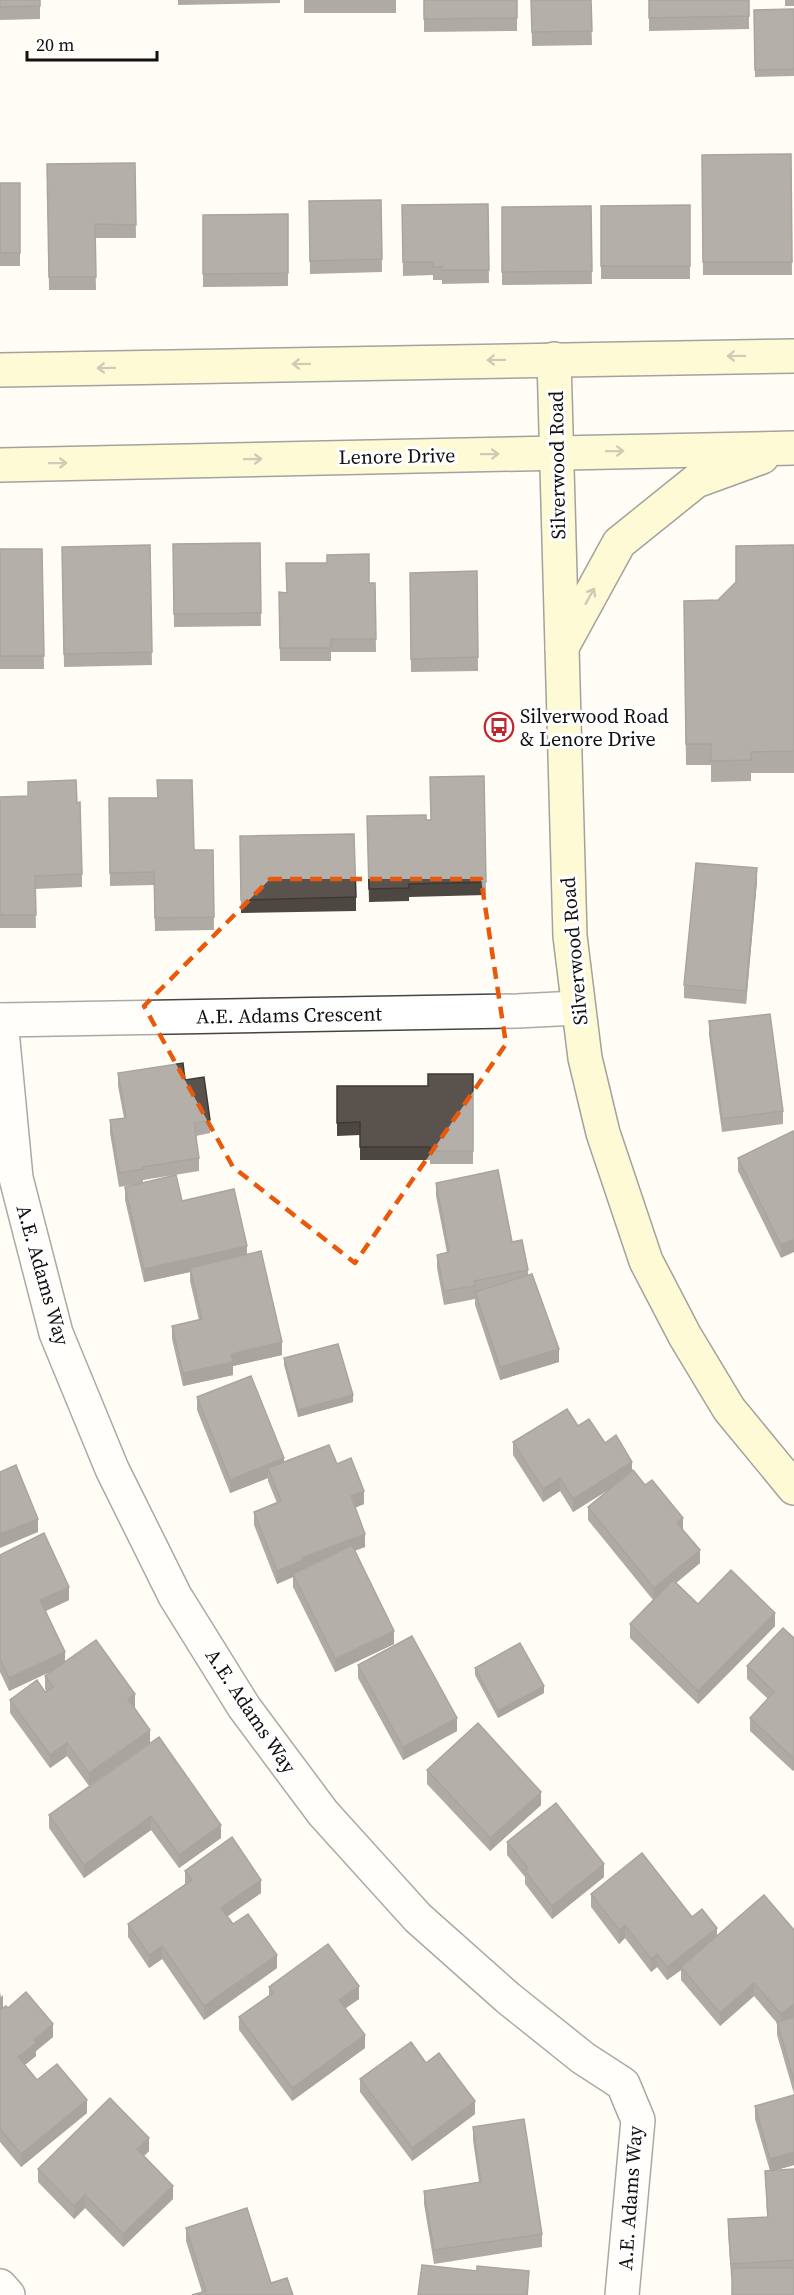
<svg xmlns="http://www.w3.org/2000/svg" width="794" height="2295" font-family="'Source Serif 4',serif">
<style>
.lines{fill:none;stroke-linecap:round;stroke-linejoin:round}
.street-casing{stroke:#444;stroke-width:36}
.secondary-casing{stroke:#333;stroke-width:36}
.street{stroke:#fff;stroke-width:33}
.secondary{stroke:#fff6b0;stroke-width:33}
.wall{fill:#4d4742}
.shaded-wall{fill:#3f3936}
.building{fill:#5a524d;stroke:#3f3936;stroke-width:1.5}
.oneway{stroke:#948f68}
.marked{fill:none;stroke:#e8590c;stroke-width:4.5;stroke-dasharray:12 8;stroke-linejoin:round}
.labels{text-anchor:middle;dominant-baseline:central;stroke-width:6;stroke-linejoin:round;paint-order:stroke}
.street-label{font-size:20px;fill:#111;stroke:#fff}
.poi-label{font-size:20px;fill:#111;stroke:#fff;text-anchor:start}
</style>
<rect width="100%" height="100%" fill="#fffdf5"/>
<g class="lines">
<g class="street-casing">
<g id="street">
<path d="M0,1020L517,1011L577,1008"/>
<path d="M1,1020L16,1178L56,1333L112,1469L175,1596L244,1707L323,1813L418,1918L508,1998L583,2058L623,2084L638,2120L622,2295"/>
<path d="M0,2286L8,2295"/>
</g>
</g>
<g class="secondary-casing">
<g id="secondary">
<path d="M554,359L570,936L585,1058L603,1133L646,1261L685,1336L729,1409L794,1488"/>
<path d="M0,370L794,356"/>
<path d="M0,465L794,448"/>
<path d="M562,647L619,543L696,481L762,457"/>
</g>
</g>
<use href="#street" class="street"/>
<use href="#secondary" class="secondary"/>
</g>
<g class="wall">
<path d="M0,0H40V19L0,20Z"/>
<path d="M178,0H280V3L178,5Z"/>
<rect x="304" y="0" width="92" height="13"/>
<path d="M424,0H517V31L424,32Z"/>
<path d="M531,0H591L592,45L532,46Z"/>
<path d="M649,0H749V29L649,31Z"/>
<rect x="785" y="0" width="9" height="6"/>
<path d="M794,9V76L755,77L754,10Z"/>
<path d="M791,154L792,275H703L702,155Z"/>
<path d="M135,163L136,238H95L96,290H49L47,164Z"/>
<rect x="0" y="183" width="20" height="83"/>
<path d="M381,200L382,272L310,274L309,201Z"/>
<path d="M488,204L489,283L442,284V280H433V275L403,276L402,205Z"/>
<path d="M690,205V279H601V206Z"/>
<path d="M591,206L592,284L502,285V207Z"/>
<path d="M288,214V286L203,287V215Z"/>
<path d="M260,543L261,626L174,627L173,544Z"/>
<path d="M150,545L152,665L64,667L62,547Z"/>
<path d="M794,545V773H751V781L711,782V765H686L684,601L718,600Z"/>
<path d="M0,549H42L44,669H0Z"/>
<path d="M477,571L478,671L411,672L410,573Z"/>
<path d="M369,583H375L376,652H331V661H280L279,592L287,593Z"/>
<path d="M484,776L486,895L409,897V901L369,902L367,816L431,820Z"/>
<path d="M0,797L77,803L82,874V887L35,889L36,928H0Z"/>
<path d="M109,798L194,850H213L214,930L155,931L154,885L110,886Z"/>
<path d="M240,836L356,897V911L241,913Z"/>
<path d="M757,881L746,1004L684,998V985Z"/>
<path d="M709,1021L783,1111V1124L722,1132L709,1035Z"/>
<path d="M118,1073L185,1080L210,1120V1133L196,1136L199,1158V1171L143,1180V1183L119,1187L110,1133V1120L124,1118L118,1086Z"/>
<path d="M473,1074V1164H430V1160H360V1135L337,1136V1086H428Z"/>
<path d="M793,1131L781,1258L738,1171V1158Z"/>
<path d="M436,1183L512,1242L528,1270V1275L559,1362L500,1380L475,1305V1294V1299L444,1305L437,1268V1255L447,1253L436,1196Z"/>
<path d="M125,1187L182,1201L247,1255L282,1355L233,1366V1375L183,1386L172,1339V1326L199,1320L190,1281V1272L144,1282L125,1200Z"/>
<path d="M284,1358L353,1402L298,1417L284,1365Z"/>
<path d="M197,1397L284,1462L337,1464L364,1504L355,1508L365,1547L355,1550L394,1644L335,1672L293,1587V1577L277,1584L254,1525V1512L277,1503L268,1481V1478L230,1493L197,1410Z"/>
<path d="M578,1426L605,1443L632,1470L683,1530L700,1563L676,1583L698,1604L775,1626L698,1704L630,1638V1624L653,1600L588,1520V1507L611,1488L573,1512L560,1491L543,1502L513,1455V1442Z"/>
<path d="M0,1555L69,1600L46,1611L65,1662L135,1707L89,1786L67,1756L50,1768L10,1713V1700L45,1692L47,1691L45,1689V1676L53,1670L9,1691L0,1672Z"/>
<path d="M794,1638L793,1771L750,1731V1718L768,1699L747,1679V1666Z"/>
<path d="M358,1665L457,1731L403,1760L358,1678Z"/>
<path d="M475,1668L544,1693L498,1718L475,1675Z"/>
<path d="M159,1737L221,1838L179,1868L151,1830L84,1878L49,1828V1815Z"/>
<path d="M427,1770L541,1805L490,1851L427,1784Z"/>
<path d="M507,1842L604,1877L552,1919L525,1884V1877L507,1855Z"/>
<path d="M185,1871L261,1893L227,1916L233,1924L277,1968L204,2020L162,1959L149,1968L128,1937V1924L185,1884Z"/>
<path d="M591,1894L692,1917L717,1936L794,2017V2094L777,2035V2023L754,1996L720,2026L681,1980V1970L667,1980L657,1967L651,1972L625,1938L619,1944L591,1907Z"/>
<path d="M269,1987L359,1999L345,2008L365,2048L292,2101L239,2030V2017L269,1996Z"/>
<path d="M0,1992L3,2008H8L53,2037L36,2051V2056L25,2065L37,2080L87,2113L21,2167L0,2142Z"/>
<path d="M426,2063L475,2114L412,2161L360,2092V2079Z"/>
<path d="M794,2095V2165L775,2170L794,2169V2295L731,2277L728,2232V2219L767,2217L765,2171H770L755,2119V2106Z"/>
<path d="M473,2127L542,2234V2247L434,2264L424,2204V2191L479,2182L473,2140Z"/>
<path d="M149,2151L144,2156L173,2199L123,2247L85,2208L74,2219L38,2182V2169Z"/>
<path d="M186,2228L271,2283L202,2292L186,2241Z"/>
</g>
<g class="shaded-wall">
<path d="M757,868V881L746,1004V991Z"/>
<path d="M794,1239V1252L781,1258V1245Z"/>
<path d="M247,1246V1259L190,1268V1272L144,1282V1269Z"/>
<path d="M282,1342V1355L233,1366V1375L183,1386V1373L231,1354Z"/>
<path d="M559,1349V1362L500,1380V1367Z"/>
<path d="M353,1395V1402L298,1417V1410Z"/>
<path d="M284,1458V1471L268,1468V1478L230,1493V1480Z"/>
<path d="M632,1462V1475L573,1512V1499Z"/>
<path d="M560,1478V1491L543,1502V1489Z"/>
<path d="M364,1491V1504L351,1509V1496Z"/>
<path d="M683,1518V1531L677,1523Z"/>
<path d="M38,1519V1532L0,1548V1534Z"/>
<path d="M365,1534V1547L293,1574V1577L277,1584V1571L302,1558Z"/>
<path d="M700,1550V1563L654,1601V1588Z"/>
<path d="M69,1587V1600L40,1613V1600Z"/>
<path d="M775,1613V1626L698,1704V1691Z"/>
<path d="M394,1631V1644L335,1672V1659Z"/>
<path d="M65,1652V1665L9,1691V1678Z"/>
<path d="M544,1686V1693L498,1718V1711Z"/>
<path d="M135,1694V1707L128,1712V1699Z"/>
<path d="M457,1718V1731L403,1760V1747Z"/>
<path d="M150,1730V1743L89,1786V1773Z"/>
<path d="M67,1743V1756L50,1768V1755Z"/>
<path d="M794,1757V1770L793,1771V1758Z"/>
<path d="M541,1792V1805L490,1851V1838Z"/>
<path d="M151,1816V1830L84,1878V1865Z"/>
<path d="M221,1825V1838L179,1868V1855Z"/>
<path d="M604,1864V1877L552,1919V1906Z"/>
<path d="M261,1880V1893L221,1921V1908Z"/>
<path d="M625,1925V1938L619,1944V1930Z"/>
<path d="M717,1928V1941L681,1967V1970L667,1980V1967Z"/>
<path d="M162,1946V1959L149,1968V1955Z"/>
<path d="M657,1954V1967L651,1972V1959Z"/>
<path d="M277,1955V1968L204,2020V2006Z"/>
<path d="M754,1983V1996L720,2026V2013Z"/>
<path d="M359,1986V1999L339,2013V2000Z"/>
<path d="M3,1995V2009L0,2011V1998Z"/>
<path d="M794,2004V2017L781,2028V2014Z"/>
<path d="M53,2024V2037L36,2051V2056L18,2070V2057L34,2040Z"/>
<path d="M365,2035V2048L292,2101V2088Z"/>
<path d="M87,2100V2113L21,2167V2154Z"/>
<path d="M475,2101V2114L412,2161V2148Z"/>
<path d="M149,2138V2151L137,2162V2149Z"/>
<path d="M794,2152V2165L770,2172V2159Z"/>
<path d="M173,2186V2199L123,2247V2234Z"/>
<path d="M85,2195V2208L74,2219V2206Z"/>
<path d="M529,2271L528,2295H527Z"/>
</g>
<g class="building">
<path d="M0,0H40V6L0,7Z"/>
<path d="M424,0H517V18L424,19Z"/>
<path d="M531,0H591L592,31L532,32Z"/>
<path d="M649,0H749V16L649,18Z"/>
<path d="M794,9V69L755,70L754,10Z"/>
<path d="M791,154L792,262H703L702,155Z"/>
<path d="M135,163L136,225L95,224L96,277H49L47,164Z"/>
<rect x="0" y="183" width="20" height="70"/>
<path d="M381,200L382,259L310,261L309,201Z"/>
<path d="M488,204L489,270H442V267H433V262H403L402,205Z"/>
<path d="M690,205V266H601V206Z"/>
<path d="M591,206L592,271L502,272V207Z"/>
<path d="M288,214V273L203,274V215Z"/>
<path d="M260,543L261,613L174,614L173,544Z"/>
<path d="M150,545L152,652L64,654L62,547Z"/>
<path d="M794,545V751L751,752V760L711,761V744H686L684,601L718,600L736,582V546Z"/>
<path d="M0,549H42L44,656H0Z"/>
<path d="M369,554V583H375L376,639H331V648H280L279,592L287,593L286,563H327V555Z"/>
<path d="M477,571L478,657L411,659L410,573Z"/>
<path d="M484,776L486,882L409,884V888L369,889L367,816L426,815V820H431L430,777Z"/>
<path d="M76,780L77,803L80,802L82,874L35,876L36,915H0V797L28,796V782Z"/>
<path d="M157,780H192L194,850H213L214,917L155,918L154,872L110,873L109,798H158Z"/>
<path d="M354,834L356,897L241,900L240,836Z"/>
<path d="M696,863L757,868L746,991L684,985Z"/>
<path d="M770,1014L783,1111L722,1119L709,1021Z"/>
<path d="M183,1063L185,1080L204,1077L210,1120L194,1123L199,1158L142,1167L143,1169L119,1173L110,1120L126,1118L118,1073Z"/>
<path d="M428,1074H473V1151H430V1147H360V1122L337,1123V1086H428Z"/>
<path d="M793,1131L794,1134V1239L781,1245L738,1158Z"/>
<path d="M498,1170L512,1242L522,1240L528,1270L474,1281L475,1286L444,1291L437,1255L449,1252L436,1183Z"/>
<path d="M176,1175L182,1201L234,1189L247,1246L144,1269L125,1187Z"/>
<path d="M261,1251L282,1342L231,1354L233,1362L183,1373L172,1326L202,1319L190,1268Z"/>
<path d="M532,1274L559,1349L500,1367L475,1292Z"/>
<path d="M338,1344L353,1395L298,1410L284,1358Z"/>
<path d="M251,1376L284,1458L230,1480L197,1397Z"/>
<path d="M567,1409L578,1426L589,1419L605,1443L616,1435L632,1462L573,1499L560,1478L543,1489L513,1442Z"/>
<path d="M329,1445L337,1464L351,1458L364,1491L351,1496L365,1534L302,1558L303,1560L277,1571L254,1512L281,1501L268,1468Z"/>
<path d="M16,1465L38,1519L0,1534V1472Z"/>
<path d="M633,1470L645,1485L652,1480L683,1518L677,1523L700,1550L654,1588L588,1507Z"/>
<path d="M44,1533L69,1587L40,1600L65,1652L9,1678L0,1659V1555Z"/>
<path d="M352,1545L394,1631L335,1659L293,1574Z"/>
<path d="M731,1570L775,1613L698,1691L630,1624L673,1580L698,1604Z"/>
<path d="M783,1628L794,1638V1757L793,1758L750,1718L774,1692L747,1666Z"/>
<path d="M412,1636L457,1718L403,1747L358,1665Z"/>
<path d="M96,1640L135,1694L128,1699L150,1730L89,1773L67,1743L50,1755L10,1700L37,1680L45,1692L53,1687L45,1676Z"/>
<path d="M520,1643L544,1686L498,1711L475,1668Z"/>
<path d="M478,1723L541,1792L490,1838L427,1770Z"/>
<path d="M159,1737L221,1825L179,1855L151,1816L84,1865L49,1815Z"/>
<path d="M556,1803L604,1864L552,1906L525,1871L528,1868L507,1842Z"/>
<path d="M232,1837L261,1880L221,1908L233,1924L248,1914L277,1955L204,2006L162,1946L149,1955L128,1924L192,1880L185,1871Z"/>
<path d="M642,1853L692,1917L702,1909L717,1928L667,1967L657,1954L651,1959L625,1925L619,1930L591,1894Z"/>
<path d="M764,1895L794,1930V2004L781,2014L754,1983L720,2013L681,1967Z"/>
<path d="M328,1944L359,1986L339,2000L365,2035L292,2088L239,2017L273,1993L269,1987Z"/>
<path d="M26,1992L53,2024L34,2040L36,2043L18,2057L37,2080L57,2064L87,2100L21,2154L0,2129V2010L6,2006L8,2008Z"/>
<path d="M794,2017V2081L777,2022Z"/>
<path d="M411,2042L426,2063L439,2053L475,2101L412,2148L360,2079Z"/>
<path d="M794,2095V2152L770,2159L755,2106Z"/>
<path d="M110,2098L149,2138L137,2149L173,2186L123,2234L85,2195L74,2206L38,2169Z"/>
<path d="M524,2119L542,2234L434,2250L424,2191L481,2182L473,2127Z"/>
<path d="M794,2169V2260L731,2264L728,2219L768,2217L765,2171Z"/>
<path d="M247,2208L271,2283L287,2278L293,2295H192L206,2291L186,2228Z"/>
<path d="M422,2265L477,2271V2266L529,2271L527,2295H418Z"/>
<rect x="732" y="2268" width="62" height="27"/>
</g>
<defs><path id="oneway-shaft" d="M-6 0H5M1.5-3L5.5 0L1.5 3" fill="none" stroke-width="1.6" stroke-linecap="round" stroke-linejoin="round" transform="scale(1.5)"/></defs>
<g class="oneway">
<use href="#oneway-shaft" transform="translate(736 356) rotate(179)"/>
<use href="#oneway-shaft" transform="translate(496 360) rotate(179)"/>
<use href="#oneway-shaft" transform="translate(301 364) rotate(179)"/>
<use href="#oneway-shaft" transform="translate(106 368) rotate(179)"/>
<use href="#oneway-shaft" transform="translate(615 451) rotate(-1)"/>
<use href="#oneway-shaft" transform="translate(490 454) rotate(-1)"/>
<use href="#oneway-shaft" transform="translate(253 459) rotate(-1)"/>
<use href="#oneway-shaft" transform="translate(58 463) rotate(-1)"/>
<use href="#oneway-shaft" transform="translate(590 596) rotate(-61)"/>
</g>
<path d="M0 0H794V2295H0ZM270,879H481L506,1044L355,1263L233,1167L144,1006Z" fill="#fffdf5" fill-opacity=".55" fill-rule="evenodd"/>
<path class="marked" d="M270,879H481L506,1044L355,1263L233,1167L144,1006Z"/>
<defs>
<g id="bus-ring" transform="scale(1.5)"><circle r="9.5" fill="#fff" stroke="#c4262e" stroke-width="1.5"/><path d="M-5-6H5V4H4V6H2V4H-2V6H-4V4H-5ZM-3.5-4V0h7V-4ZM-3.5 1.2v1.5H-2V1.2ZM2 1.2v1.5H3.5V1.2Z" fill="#c4262e"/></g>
</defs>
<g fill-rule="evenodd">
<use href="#bus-ring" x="499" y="727"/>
</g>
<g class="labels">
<g class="street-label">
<text transform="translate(397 456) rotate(-1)">Lenore Drive</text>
<text transform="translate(557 465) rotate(-91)">Silverwood Road</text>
<text transform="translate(574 951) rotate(-95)">Silverwood Road</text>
<text transform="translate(289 1015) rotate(-1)">A.E. Adams Crescent</text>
<text transform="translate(43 1275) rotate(74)">A.E. Adams Way</text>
<text transform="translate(251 1711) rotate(56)">A.E. Adams Way</text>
<text transform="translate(630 2198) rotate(-86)">A.E. Adams Way</text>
</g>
<g class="poi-label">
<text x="520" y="716">Silverwood Road<tspan x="520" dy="23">&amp; Lenore Drive</tspan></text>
</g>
</g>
<path d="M27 51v9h130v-9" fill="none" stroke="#111111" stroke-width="3"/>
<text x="36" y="51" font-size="18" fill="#111111" stroke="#ffffff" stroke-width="4.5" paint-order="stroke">20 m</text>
</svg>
